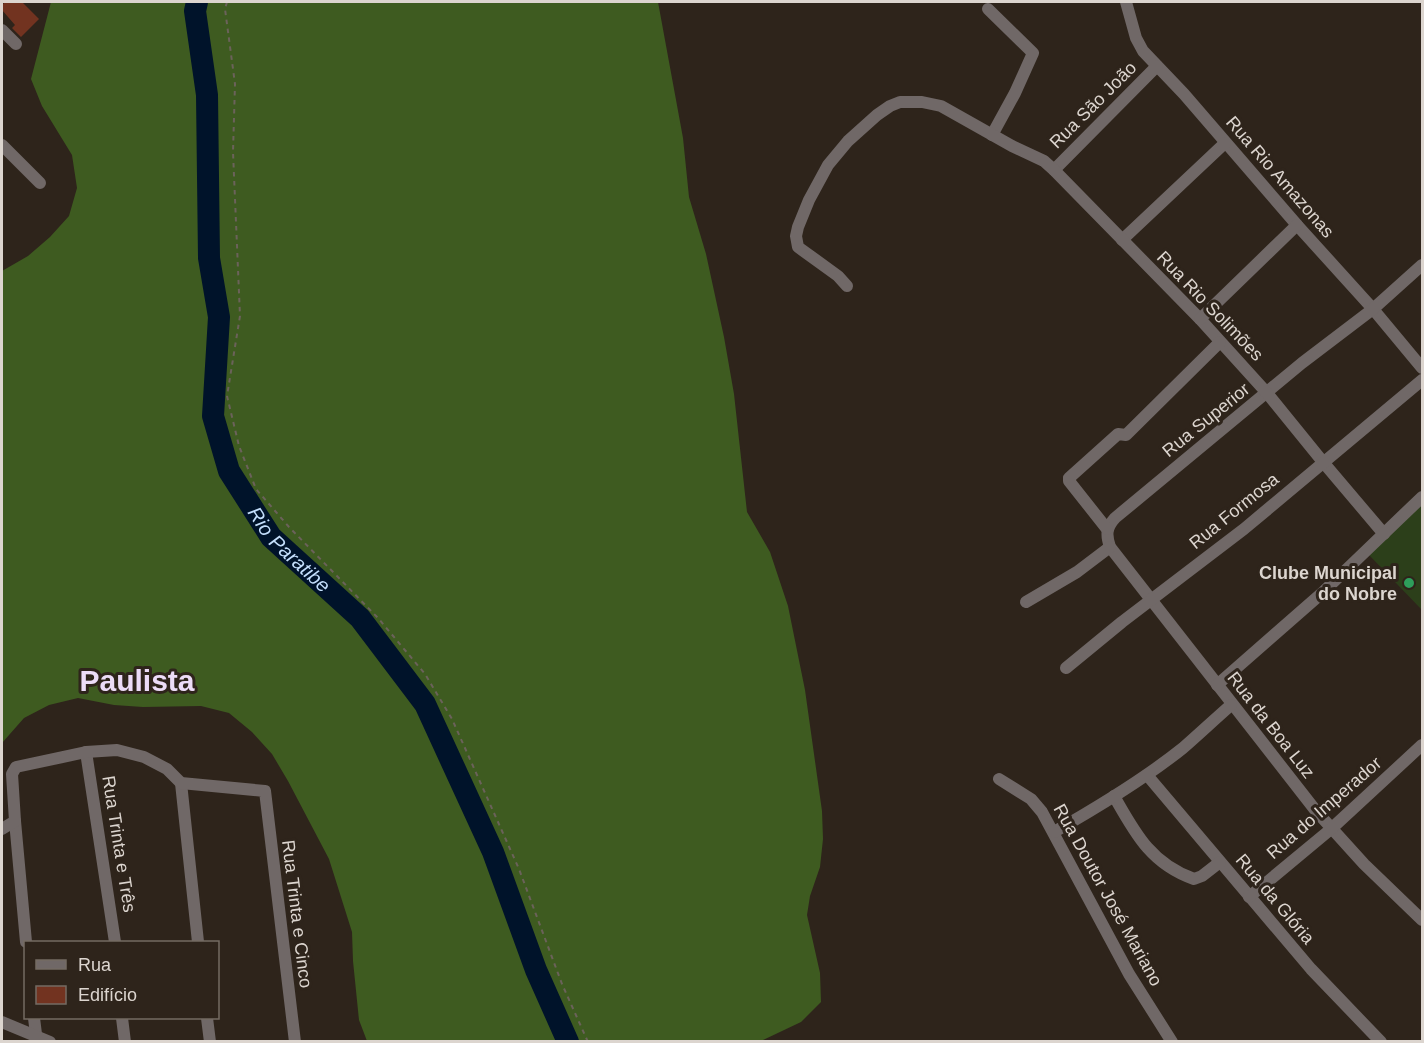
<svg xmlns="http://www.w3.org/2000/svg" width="1424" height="1043" font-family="Arial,sans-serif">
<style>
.green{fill:#2c3f1a}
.forest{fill:#3e5b20}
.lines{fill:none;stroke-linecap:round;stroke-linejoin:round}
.river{stroke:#00132a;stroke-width:22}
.building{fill:#723320}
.path{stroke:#6b625a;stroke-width:2;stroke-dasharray:4.5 4.5;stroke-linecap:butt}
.minor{stroke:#706867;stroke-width:12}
.leisure-dot{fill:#2e9e5b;stroke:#2e241b;stroke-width:2}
.labels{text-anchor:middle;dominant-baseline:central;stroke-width:6;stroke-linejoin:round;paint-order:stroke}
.street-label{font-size:18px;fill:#dcd5cf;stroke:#2e241b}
.poi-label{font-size:18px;font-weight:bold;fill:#dcd5cf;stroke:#2e241b;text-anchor:end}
.water-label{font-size:20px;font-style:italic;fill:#c4dffc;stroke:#2e241b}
.town-label{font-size:30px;font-weight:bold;fill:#ecdcf7;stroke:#2e241b}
</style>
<rect width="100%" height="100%" fill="#2e241b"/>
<path class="green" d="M1422,504V610L1369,555Z"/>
<path class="forest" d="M51,2H658L683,138L689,197L706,254L724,337L734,394L747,512L770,552L788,606L805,690L822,811L823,839L820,867L810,896L807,915L820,973L821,1002L801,1022L759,1042L367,1041L359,1020L353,961L352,932L329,859L288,781L272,754L252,732L229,713L201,706L143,707L114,705L78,698L49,705L24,718L2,743V271L28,256L50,237L69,216L77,188L72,155L42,106L31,79Z"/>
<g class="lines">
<path class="river" id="s1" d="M197,2L195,11L207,95L209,258L219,317L213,416L229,471L271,537L360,618L425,704L493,852L536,970L568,1042"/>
</g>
<path class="building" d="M5,2H22L39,19L21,37L12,28L15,25L2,10V5Z"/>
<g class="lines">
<path class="path" d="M227,2L225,9L235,84L233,152L240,316L227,396L239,446L256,489L289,527L378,618L425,674L452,719L519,869L562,984L588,1042"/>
<g class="minor">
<path d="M1126,2L1136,38L1143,51L1184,94L1297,225L1373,309L1422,368"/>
<path d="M988,9L1033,53L1015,93L992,135"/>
<path d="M2,30L16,44"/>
<path d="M2,145L40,183"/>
<path d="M1054,170L1157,66"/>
<path d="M1122,240L1225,143"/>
<path d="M1422,265L1373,309L1302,363L1115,518C1106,528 1106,535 1110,547L1316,811L1364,864L1422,920"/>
<path d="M847,286L838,276L798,247L796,236L798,227L809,200L828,165L848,141L877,115L890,106L900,102H922L941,106L1012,146L1044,161L1054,170L1200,319L1267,393L1323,462L1384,534"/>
<path d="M1200,319L1297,225"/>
<path d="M1107,529L1069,481V478L1118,434L1126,435L1220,342"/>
<path d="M1026,602L1077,572L1110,547"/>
<path d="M1066,668L1122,622L1244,529L1422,380"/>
<path d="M1217,685L1322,593L1422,497"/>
<path d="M86,752L115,942"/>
<path d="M1147,775L1311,969L1381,1042"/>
<path d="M999,779L1031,799L1042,812L1129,974L1172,1042"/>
<path d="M181,783L198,942"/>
<path d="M1114,796C1135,833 1151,864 1194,879L1202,876L1220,862"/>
<path d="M15,821L26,942"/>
<path d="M2,829L15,821L12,774L16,767L86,752L117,750L144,757L167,769L181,783L265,791L295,1042"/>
<path d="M1054,832C1098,807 1143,780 1183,748C1199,734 1215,719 1231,705"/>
<path d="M1249,897L1331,829L1422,745"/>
<path d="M34,1018L36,1034"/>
<path d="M122,1018L125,1042"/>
<path d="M207,1018L210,1042"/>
<path d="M2,1022L50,1042"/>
</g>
</g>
<circle class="leisure-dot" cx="1409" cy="583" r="6"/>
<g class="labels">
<g class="street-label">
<text transform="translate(1093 105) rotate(-45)">Rua São João</text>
<text transform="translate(1280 177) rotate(49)">Rua Rio Amazonas</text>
<text transform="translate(1210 306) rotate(46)">Rua Rio Solimões</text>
<text transform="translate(1206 420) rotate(-39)">Rua Superior</text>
<text transform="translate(1234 511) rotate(-39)">Rua Formosa</text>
<text transform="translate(1271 725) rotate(52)">Rua da Boa Luz</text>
<text transform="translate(1324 808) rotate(-41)">Rua do Imperador</text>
<text transform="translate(119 844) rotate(81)">Rua Trinta e Três</text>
<text transform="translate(1108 895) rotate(61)">Rua Doutor José Mariano</text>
<text transform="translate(1275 899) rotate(50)">Rua da Glória</text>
<text transform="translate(297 914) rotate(83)">Rua Trinta e Cinco</text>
</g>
<g class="poi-label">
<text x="1397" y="573">Clube Municipal<tspan x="1397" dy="21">do Nobre</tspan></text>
</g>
<g class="water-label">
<text stroke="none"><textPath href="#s1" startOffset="573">Rio Paratibe</textPath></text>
</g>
<g class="town-label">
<text x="137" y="680">Paulista</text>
</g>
</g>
<rect width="1424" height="1043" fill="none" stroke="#dcd5cf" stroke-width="6"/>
<rect x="24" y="941" width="195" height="78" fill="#2e241b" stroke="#746b63" stroke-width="1.5"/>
<rect x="36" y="960" width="30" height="9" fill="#706867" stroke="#746b63" stroke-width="1.5"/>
<text x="78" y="971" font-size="18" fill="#dcd5cf">Rua</text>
<rect x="36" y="986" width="30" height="18" fill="#723320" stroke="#746b63" stroke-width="1.5"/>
<text x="78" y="1001" font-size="18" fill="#dcd5cf">Edifício</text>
</svg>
